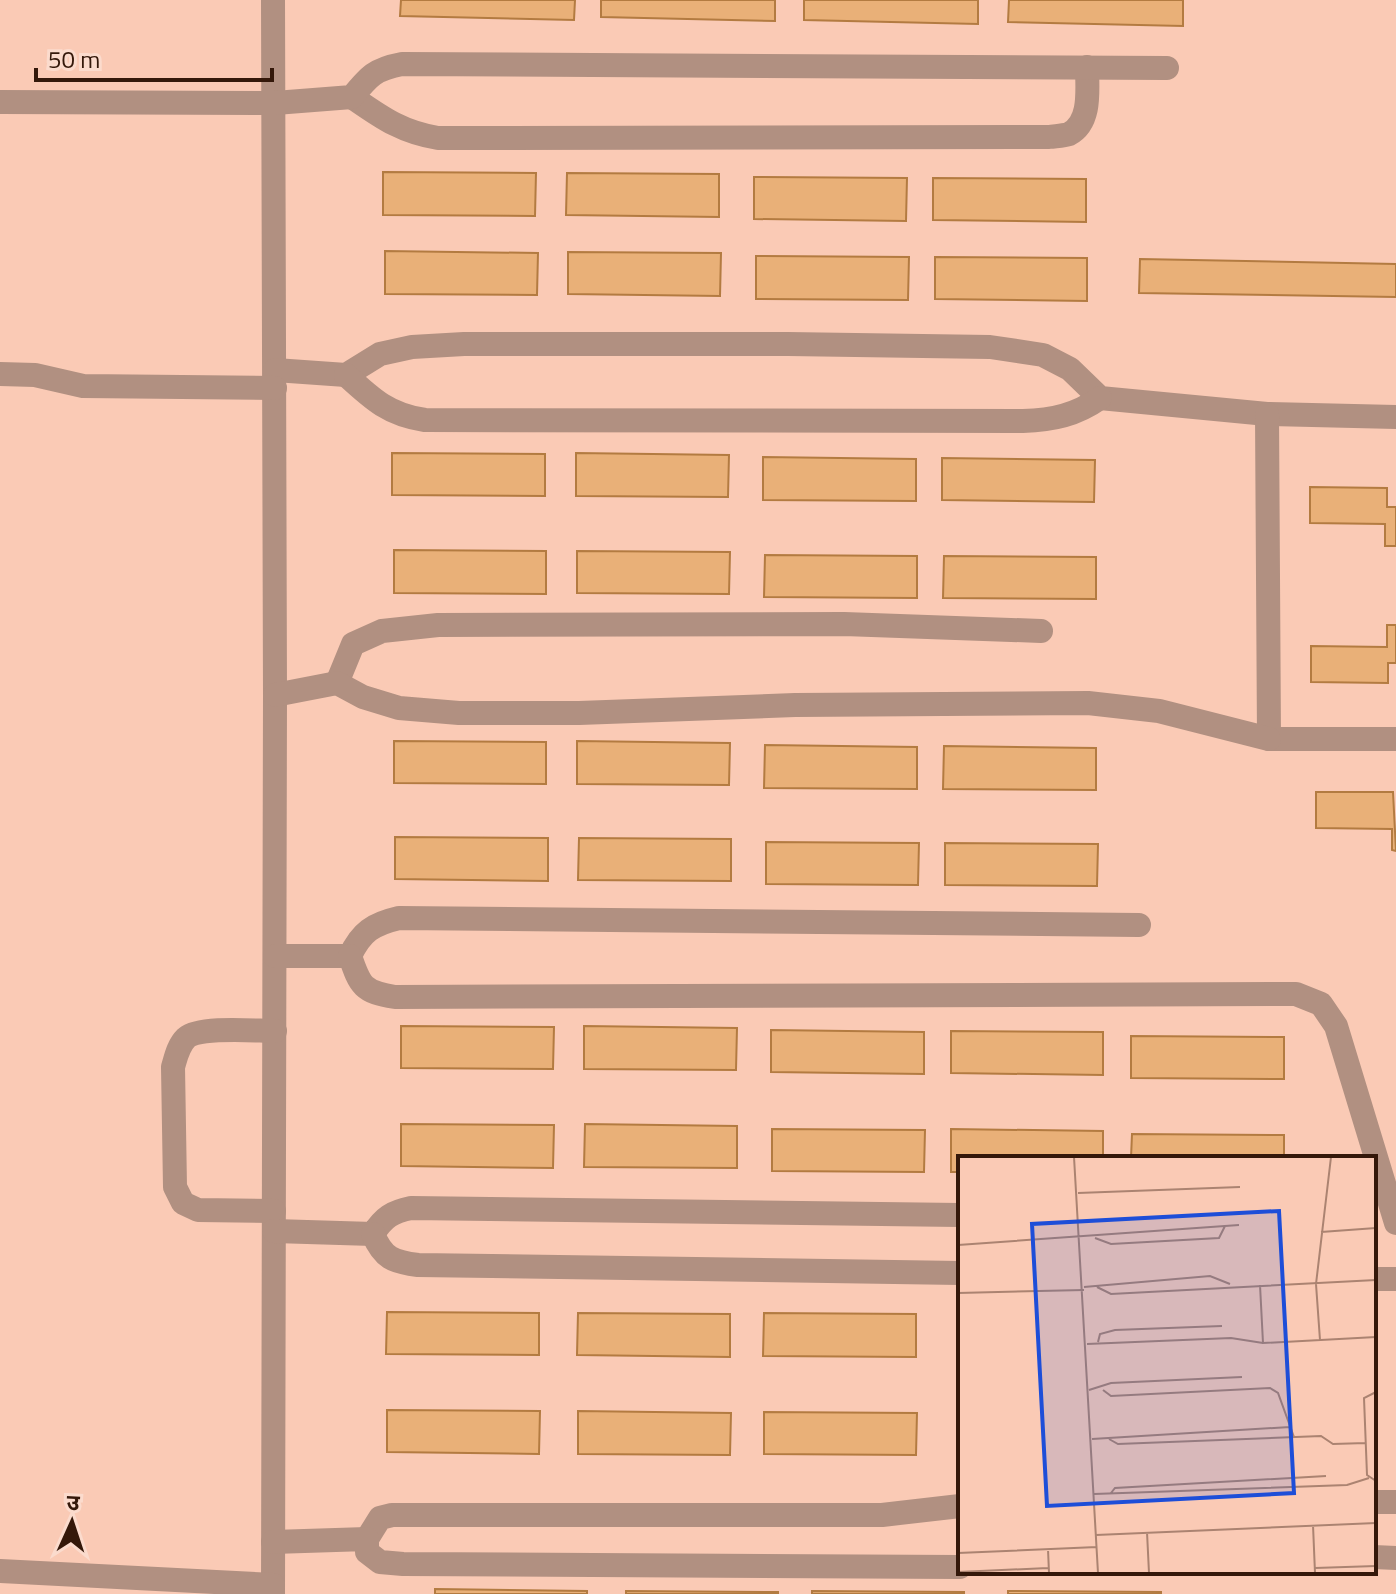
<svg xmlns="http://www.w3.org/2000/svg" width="1396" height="1594" font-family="'Titillium Web','Noto Sans Devanagari',sans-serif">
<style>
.building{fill:#e9b078;stroke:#b37b41;stroke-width:2}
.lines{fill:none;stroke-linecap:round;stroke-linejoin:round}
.minor{stroke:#b19081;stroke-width:24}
.inset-road{fill:none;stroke:#ab8371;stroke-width:2}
.view{fill:#1d4ed8;fill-opacity:0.15;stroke:#1d4ed8;stroke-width:4}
.inset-edge{fill:none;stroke:#34180a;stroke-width:4}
</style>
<rect width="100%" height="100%" fill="#facab5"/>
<g class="building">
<path d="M401,0H575L574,20L400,16Z"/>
<path d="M601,0H775V21L601,17Z"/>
<path d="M804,0H978V24L804,20Z"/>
<path d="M1009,0H1183V26L1008,22Z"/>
<path d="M383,172L536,173L535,216L383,215Z"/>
<path d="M567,173L719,174V217L566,215Z"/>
<path d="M754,177L907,178L906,221L754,219Z"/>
<path d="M933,178L1086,179V222L933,220Z"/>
<path d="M385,251L538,253L537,295L385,294Z"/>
<path d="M568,252L721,253L720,296L568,294Z"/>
<path d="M756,256L909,257L908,300L756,299Z"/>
<path d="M935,257L1087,258V301L935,299Z"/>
<path d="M1140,259L1396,264V297L1139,293Z"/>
<path d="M392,453L545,454V496L392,495Z"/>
<path d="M576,453L729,455L728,497L576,496Z"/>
<path d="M763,457L916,459V501L763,500Z"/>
<path d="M942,458L1095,460L1094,502L942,500Z"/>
<path d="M1310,487L1387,488V507H1396V546H1385V524L1310,523Z"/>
<path d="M394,550L546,551V594L394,593Z"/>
<path d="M577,551L730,552L729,594L577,593Z"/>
<path d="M765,555L917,556V598L764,597Z"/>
<path d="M944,556L1096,557V599L943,598Z"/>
<path d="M1387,625H1396V663H1388V683L1311,682V646L1387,647Z"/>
<path d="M394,741L546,742V784L394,783Z"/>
<path d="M577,741L730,743L729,785L577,784Z"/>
<path d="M765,745L917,747V789L764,788Z"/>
<path d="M944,746L1096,748V790L943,789Z"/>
<path d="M1316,792H1393L1396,851L1392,850V829L1316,828Z"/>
<path d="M395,837L548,838V881L395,879Z"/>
<path d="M579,838L731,839V881L578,880Z"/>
<path d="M766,842L919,843L918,885L766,884Z"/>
<path d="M945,843L1098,844L1097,886L945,885Z"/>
<path d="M401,1026L554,1027L553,1069L401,1068Z"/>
<path d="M584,1026L737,1028L736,1070L584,1069Z"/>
<path d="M771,1030L924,1032V1074L771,1072Z"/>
<path d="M951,1031L1103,1032V1075L951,1073Z"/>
<path d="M1131,1036L1284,1037V1079L1131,1078Z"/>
<path d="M401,1124L554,1125L553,1168L401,1166Z"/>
<path d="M585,1124L737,1126V1168L584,1167Z"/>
<path d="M772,1129L925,1130L924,1172L772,1171Z"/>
<path d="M951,1129L1103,1131V1158H960V1172H951Z"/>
<path d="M1132,1134L1284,1135V1158H1131Z"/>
<path d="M387,1312L539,1313V1355L386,1354Z"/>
<path d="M578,1313L730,1314V1357L577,1355Z"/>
<path d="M764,1313L916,1314V1357L763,1356Z"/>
<path d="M387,1410L540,1411L539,1454L387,1452Z"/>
<path d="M578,1411L731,1413L730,1455L578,1454Z"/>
<path d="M764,1412L917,1413L916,1455L764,1454Z"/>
<path d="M435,1589L587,1591V1594H435Z"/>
<path d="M626,1591L778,1592V1594H626Z"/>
<path d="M812,1591L964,1592V1594H812Z"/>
<path d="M1008,1591L1161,1592V1594H1008Z"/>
</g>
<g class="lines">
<g class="minor">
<path d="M273,0L275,695L273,1594"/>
<path d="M352,97C381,117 401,132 438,138L1049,137C1055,136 1063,136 1069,134C1092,122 1087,88 1087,67"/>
<path d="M0,102L275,103L352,97C369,76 375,69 402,64L1167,68"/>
<path d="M275,370L346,375L380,354L412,347L464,344H788L990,347L1043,355L1070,369L1100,398L1267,414L1396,417"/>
<path d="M0,374L35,375L83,386L275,388"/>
<path d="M346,375C372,399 389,415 425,420L1023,421C1053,420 1076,415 1100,398"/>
<path d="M1267,414L1269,739H1396"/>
<path d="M337,683L353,644L382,631L438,625L844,624L1041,631"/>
<path d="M275,695L337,683L363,697L399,708L459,713H579L795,705L1088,703L1159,711L1269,739"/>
<path d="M275,956H350C361,932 373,924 399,918L1139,925"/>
<path d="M350,956C360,986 363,992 395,997L1296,994L1321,1004L1336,1026L1396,1223"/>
<path d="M274,1211L198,1210L183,1203L175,1187L173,1067C176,1057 178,1046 186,1038C200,1026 255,1031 275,1031"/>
<path d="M274,1231L373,1234C384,1217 392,1212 411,1208L960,1215"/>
<path d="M373,1234C383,1258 393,1262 418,1265L960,1273"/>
<path d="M1374,1279H1396"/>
<path d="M1374,1502H1396"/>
<path d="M367,1539L380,1518L392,1515H882L960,1506"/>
<path d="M273,1542L367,1539V1552L380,1562L403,1564L960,1567"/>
<path d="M1374,1557L1396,1558"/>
<path d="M0,1571L273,1585"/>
</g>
</g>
<g transform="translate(958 1156)">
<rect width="418" height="418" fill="#facab5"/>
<path class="inset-road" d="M116,1L140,417M120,37L282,31M363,76L418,72M137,82L153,88L261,82L267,70M0,89L281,69M302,129L305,187L418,181M126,131L252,120L272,128M139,131L153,138L418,124M0,137L126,134M362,184L358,128L373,1M140,186L142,178L157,174L264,170M129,188L273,182L305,187M131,234L153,227L284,221M145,234L153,240L312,232L320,237L336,281M418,236L406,242L409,319L418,325M134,283L332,271M151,283L160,288L363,280L375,288L408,287M153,337L157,332L368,320M136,338L389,329L411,322M355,369L357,417M189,376L191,417M138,379L418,367M90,393L91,417M0,397L139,391M357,412L418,410M0,416L90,412"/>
<path class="view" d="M321,55L336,337L89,350L74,68Z"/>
<rect width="418" height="418" class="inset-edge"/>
</g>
<g transform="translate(72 1522) rotate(3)" stroke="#fbdbcd" stroke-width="6" paint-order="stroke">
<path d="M0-6L14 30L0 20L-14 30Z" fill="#34180a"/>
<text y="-12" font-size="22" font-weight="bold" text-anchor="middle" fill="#34180a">उ</text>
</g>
<path d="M36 68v12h236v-12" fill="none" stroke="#34180a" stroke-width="4"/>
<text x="48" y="68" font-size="24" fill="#34180a" stroke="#fbdbcd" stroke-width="6" paint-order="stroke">50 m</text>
</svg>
